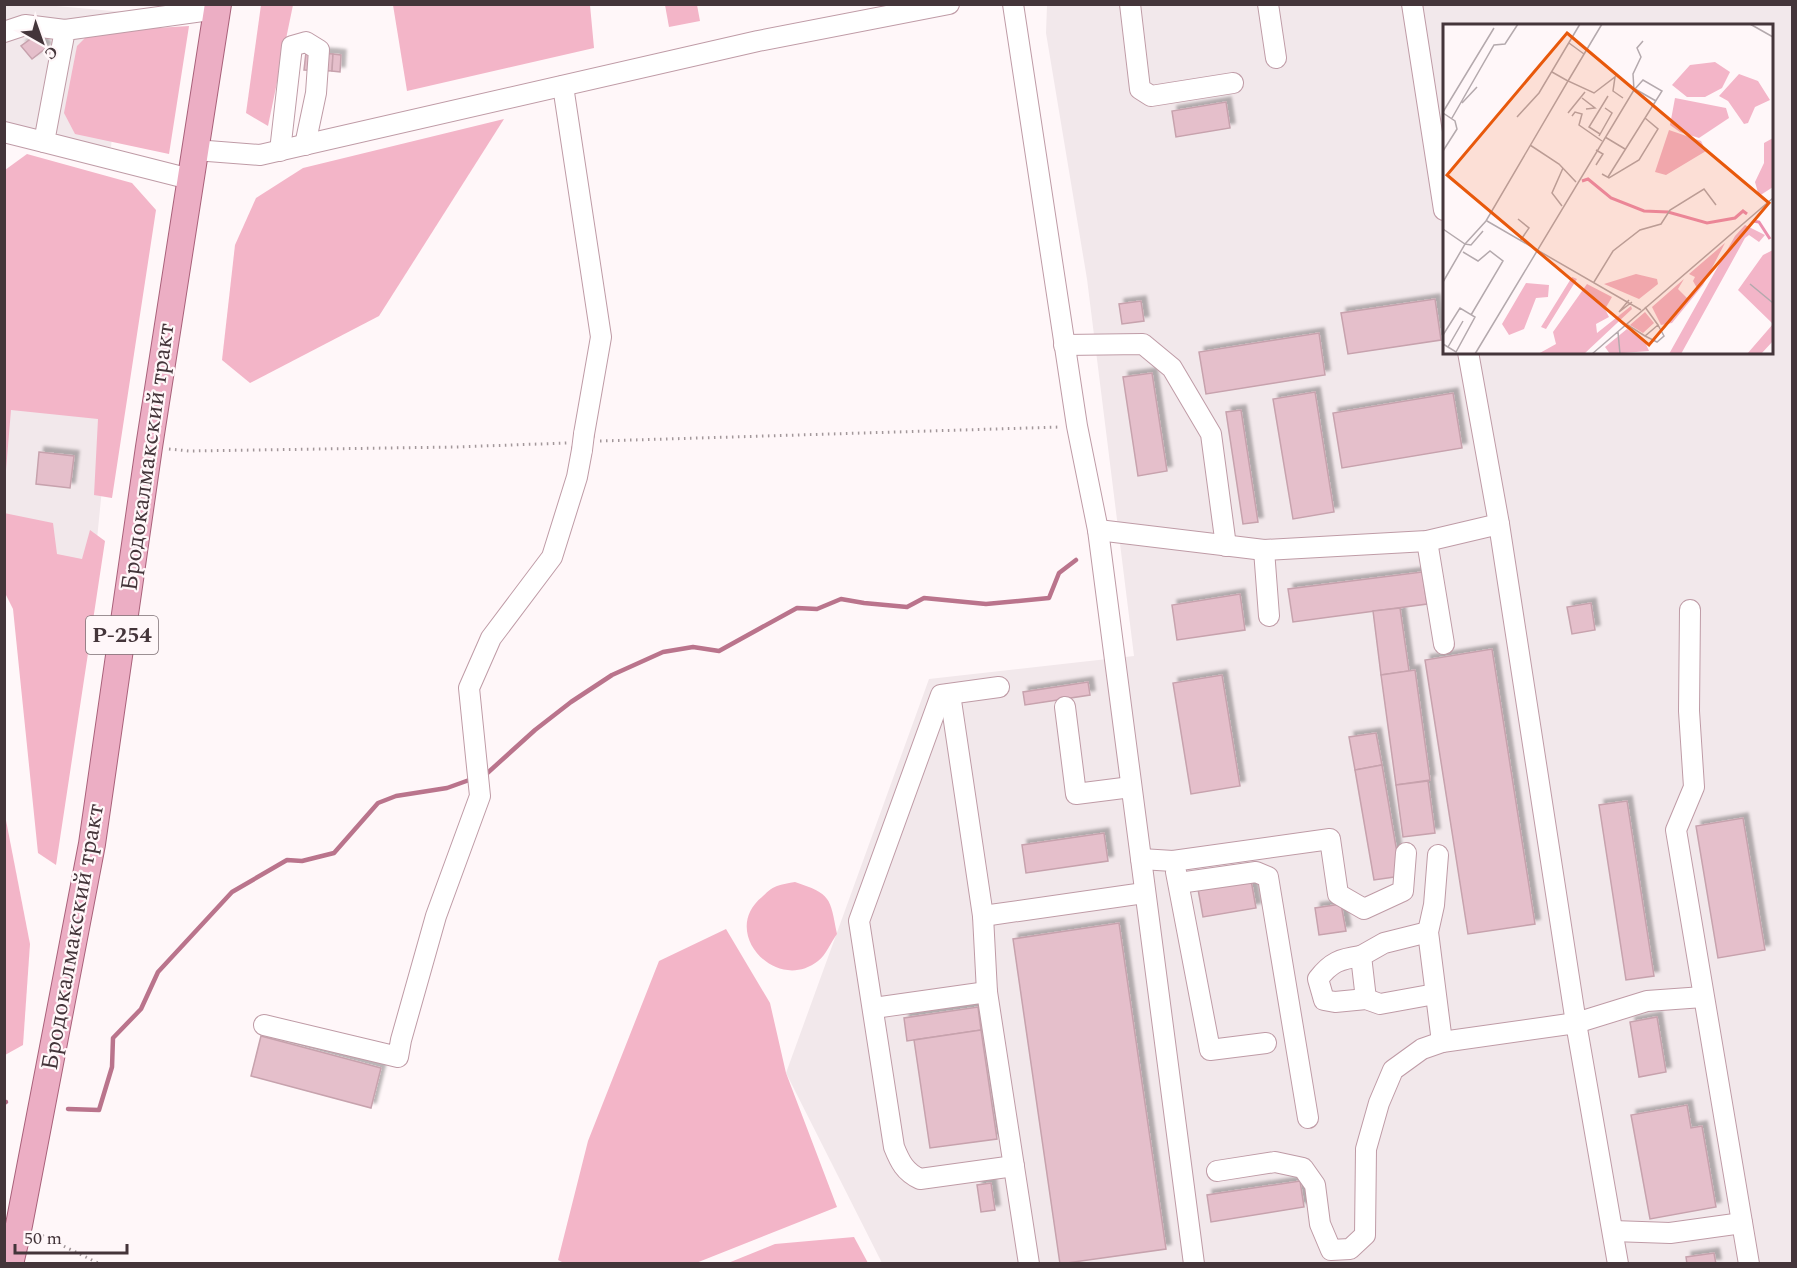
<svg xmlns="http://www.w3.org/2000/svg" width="1797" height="1268" font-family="Spectral,serif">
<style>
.built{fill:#f2e8eb;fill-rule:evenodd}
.green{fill:#f3b5c8}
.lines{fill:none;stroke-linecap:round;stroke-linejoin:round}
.stream{stroke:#ba748c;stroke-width:4.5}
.building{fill:#e5bfcb;stroke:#c7a2ad;stroke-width:1.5;filter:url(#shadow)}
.minor-casing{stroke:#bf9ba6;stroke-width:22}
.major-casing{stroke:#a9617a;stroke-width:28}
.path{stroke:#a2979a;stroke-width:3;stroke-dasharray:1.5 4.5;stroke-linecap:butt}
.minor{stroke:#fff;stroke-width:20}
.major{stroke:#ecaec4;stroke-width:26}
.minor-bridge-casing{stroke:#bf9ba6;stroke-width:22;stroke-linecap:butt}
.minor-bridge{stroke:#fff;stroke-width:20}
.labels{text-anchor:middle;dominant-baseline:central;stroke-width:4.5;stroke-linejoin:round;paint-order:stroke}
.shield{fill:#fff7f9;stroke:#7c6f73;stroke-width:1.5}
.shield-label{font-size:22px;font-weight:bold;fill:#44353a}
.street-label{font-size:24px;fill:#44353a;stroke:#fff7f9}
.inset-river{fill:none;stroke:#ec8faf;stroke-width:3}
.inset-road{fill:none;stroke:#b4a9ad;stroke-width:1.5}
.view{fill:#e8590c;fill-opacity:0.15;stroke:#e8590c;stroke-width:3}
.inset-edge{fill:none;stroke:#44353a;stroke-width:3}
</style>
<defs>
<filter id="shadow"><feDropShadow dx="5" dy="-5" stdDeviation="1.5" flood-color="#0004"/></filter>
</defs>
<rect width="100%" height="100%" fill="#fff7f9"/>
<g class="built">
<path d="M4,5H45L124,12L111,147L5,137Z"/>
<path d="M1047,5H1792V1263H882L786,1073L929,679L1134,656L1087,279L1046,33ZM1444,26H1772V352H1444Z"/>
<path d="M4,399H111L94,569L5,560Z"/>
</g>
<g class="green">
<path d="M261,5H293L268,126L246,113Z"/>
<path d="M393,5H590L594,48L407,91Z"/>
<path d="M665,5H697L700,21L669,27Z"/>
<path d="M189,26L169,154L75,134L64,113L77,46L87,36L123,30Z"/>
<path d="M504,119L379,316L250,383L222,360L235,245L256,198L303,168Z"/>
<path d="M27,154L132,183L156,210L112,498L94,495L98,419L11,410L5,482V170Z"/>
<path d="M4,513L53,523L57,554L82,559L90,530L105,541L56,865L38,853L13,609L5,593Z"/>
<path d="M4,810L30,944L23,1045L5,1055Z"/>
<path d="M795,882C831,894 830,897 837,934C831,942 826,955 818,961C776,994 719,932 762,897C766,893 771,888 777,886C782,884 789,883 795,882Z"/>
<path d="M726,929L770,1003L786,1073L837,1207L696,1263L566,1264L558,1260L588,1141L659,961Z"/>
<path d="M854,1237L868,1263H728L775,1244Z"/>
</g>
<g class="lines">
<g class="stream">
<path d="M483,777L535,730L571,702L612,675L663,652L693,647L719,651L797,608L817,609L841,599L864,603L907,607L924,598L986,604L1049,598L1059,573L1076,560"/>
<path d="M4,1103L6,1102"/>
<path d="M68,1109L99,1110L112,1067L113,1038L141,1009L158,972L232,892L287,860L302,861L334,853L378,803L396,796L447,788L472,779"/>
</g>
</g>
<g class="building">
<path d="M36,35L46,48L32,59L21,46Z"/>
<path d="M306,52L333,54L332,71L304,70Z"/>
<path d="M333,54L341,55L340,72L332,71Z"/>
<path d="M1226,102L1230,128L1176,137L1172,111Z"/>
<path d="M1435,299L1441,340L1348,354L1341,313Z"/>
<path d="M1141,301L1144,321L1122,324L1119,304Z"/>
<path d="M1319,333L1325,375L1206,394L1199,352Z"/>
<path d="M1152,373L1167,471L1138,476L1123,377Z"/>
<path d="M1315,392L1334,512L1293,519L1273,399Z"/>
<path d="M1453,393L1462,448L1342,468L1333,413Z"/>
<path d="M1241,410L1258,522L1243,524L1226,412Z"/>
<path d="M39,452L74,456L70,488L36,484Z"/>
<path d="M1422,572L1427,604L1293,622L1288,589Z"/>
<path d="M1240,594L1245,630L1177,640L1172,605Z"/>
<path d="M1591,603L1595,630L1572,634L1567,607Z"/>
<path d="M1400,608L1409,671L1381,675L1373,611Z"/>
<path d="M1492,649L1535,924L1468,934L1425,660Z"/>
<path d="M1415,670L1430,780L1396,785L1381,675Z"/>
<path d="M1222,675L1240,786L1191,794L1173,683Z"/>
<path d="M1088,682L1090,695L1025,705L1023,692Z"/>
<path d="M1376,733L1382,765L1355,770L1349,737Z"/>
<path d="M1382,765L1401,876L1374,880L1355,770Z"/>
<path d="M1428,781L1435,833L1403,837L1396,785Z"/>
<path d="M1627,801L1654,976L1626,980L1599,805Z"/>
<path d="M1743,818L1765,950L1718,958L1696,826Z"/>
<path d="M1104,833L1108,861L1026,873L1022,845Z"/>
<path d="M1251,880L1256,908L1203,917L1198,889Z"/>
<path d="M1341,904L1346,931L1319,935L1315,908Z"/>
<path d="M1119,923L1166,1249L1060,1264L1013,939Z"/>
<path d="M978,1007L981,1030L907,1041L904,1018Z"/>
<path d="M1657,1017L1666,1072L1639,1077L1630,1022Z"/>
<path d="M981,1030L997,1139L930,1148L914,1040Z"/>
<path d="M261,1036L381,1068L371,1108L251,1076Z"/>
<path d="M1687,1105L1691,1128L1702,1126L1716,1207L1650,1219L1631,1115Z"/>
<path d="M1300,1181L1304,1207L1211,1222L1207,1195Z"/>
<path d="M991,1183L995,1210L981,1212L977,1185Z"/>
<path d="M1714,1253L1716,1264H1687L1686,1257Z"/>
</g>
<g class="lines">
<g class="minor-casing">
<g id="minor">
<path d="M1013,4L1077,426L1098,530L1194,1264"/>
<path d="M1130,4L1140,89L1151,96L1233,83"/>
<path d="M1268,4L1276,58"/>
<path d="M1412,4L1444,210"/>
<path d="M4,32L25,25L65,30"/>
<path d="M563,86L601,337L584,434"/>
<path d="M4,132L44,142"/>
<path d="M195,150L260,155L758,41L949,4"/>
<path d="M280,151L292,46L306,42L319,50L316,93L305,145"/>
<path d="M190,179L44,142L65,30L217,9"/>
<path d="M1064,345L1143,344L1172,368L1211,434L1226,546"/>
<path d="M1468,352L1499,524L1576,1023L1647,1001L1703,997"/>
<path d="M1098,530L1264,550L1427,541L1499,524"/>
<path d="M1427,541L1444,644"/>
<path d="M1264,550L1269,616"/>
<path d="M1690,610L1689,711L1694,787L1676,830L1749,1264"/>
<path d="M999,687L941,695L859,921L894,1147C900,1162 905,1172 920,1179L1014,1166"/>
<path d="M950,694L983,916L987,992L1029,1264"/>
<path d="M1065,707L1076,794L1131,787"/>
<path d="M1438,855L1434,905L1428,932L1442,1042"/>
<path d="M1141,859L1173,861L1330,839L1338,894L1364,909L1403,891L1406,853"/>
<path d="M1176,872L1210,1050L1266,1043"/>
<path d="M1179,883L1256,872L1268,877L1308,1118"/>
<path d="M983,916L1144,893"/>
<path d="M1361,956C1340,959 1331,962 1318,979L1324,1000L1335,1002L1366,999L1380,1004L1435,994"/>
<path d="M1366,999L1361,956L1384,943L1428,932"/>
<path d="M874,1008L987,992"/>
<path d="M264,1025L398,1057L401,1040L436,916L480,796L469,688L491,638L552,557L577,477L582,450"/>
<path d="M1217,1171L1275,1162L1303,1168L1315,1185L1320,1224L1331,1250L1350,1249L1365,1235L1366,1149L1379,1103L1393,1070L1422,1049L1442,1042L1576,1023L1618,1264"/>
<path d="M1613,1231L1670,1233L1742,1223"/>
</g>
</g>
<g class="major-casing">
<path id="major" d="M10,1264L19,1225L92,844L149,447L218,4"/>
</g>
<g class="path">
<path d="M600,441L1061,427"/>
<path d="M169,449L189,451L455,447L567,443"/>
<path d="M37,1233L100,1264"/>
</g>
<use href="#minor" class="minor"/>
<use href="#major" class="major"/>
<g class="minor-bridge-casing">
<path id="minor-bridge" d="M582,450L584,434"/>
</g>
<use href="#minor-bridge" class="minor-bridge"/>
</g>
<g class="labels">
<rect class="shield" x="86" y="616" width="72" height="38" rx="4.5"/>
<g class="shield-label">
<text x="122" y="635">Р-254</text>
</g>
<g class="street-label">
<text transform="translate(148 457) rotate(-82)">Бродокалмакский тракт</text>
<text transform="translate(73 937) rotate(-80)">Бродокалмакский тракт</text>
</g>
</g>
<g transform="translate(1443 24)">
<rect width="330" height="330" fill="#fff7f9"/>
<path d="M272,38L287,48L279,64L262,73H244L229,61L247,41ZM296,50L315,57L327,76L312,83L305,99L301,100L285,77L276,72ZM232,74L283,84L286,94L256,114L237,108L227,101ZM226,106L258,117L263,127L223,151L212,148ZM330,114V163L316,172L312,158L321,139V119ZM302,201L322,211L316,218L306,211L302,214L238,330H226L292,212ZM282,219L260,261L229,299L218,301L209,283L241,255L235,265L244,274L254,264L250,257L252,253L246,250ZM330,226V317L318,330H304L330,300L295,266L320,231ZM193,250L214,255L215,260L196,275L161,260ZM129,253L134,255L103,305L98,303ZM83,259L106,261L105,273L93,274L81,305L66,311L59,300ZM144,260L169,273L162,285L166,293L153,300L154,309L188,282L189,285L141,330H95L113,320L110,308ZM202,288L211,299L200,309L187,301ZM184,305L202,318L206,327L167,330L162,323Z" fill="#f3b5c8"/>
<path class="inset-river" d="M139,157L145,155L168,174L201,187L225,188L264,199L292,194L300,187L304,190M310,197L316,198L327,215"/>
<path class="inset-road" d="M159,0L125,57L151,69L172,53L170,67L180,74M307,0L330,13M126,19L141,30M192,65L213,77M139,74L152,84L143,85M19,79L34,63M0,88L51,4M0,89L12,97L14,105L0,127M125,89L142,68M129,92L132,88L139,90L136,101L159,117M74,93L96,69L137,0M9,94L51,21L62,20L75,0M157,110L146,103L165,72M156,112L169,89L162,84M162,113L182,125M87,121L116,140L133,158M153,141L160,130L153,126M159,150L166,154L196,136L215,105L202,94M165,153L219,67L200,56L191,66M119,182L109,169L120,144M75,195L86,204L77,217M44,197L198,286M0,205L22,220L43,197L125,57L109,48M20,228L35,237L47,227L60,237L28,291M0,258L22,220L28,221L40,207M151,258L170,227L197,206L218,200L227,186L261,165L273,181M307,260L330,279M186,276L176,288L189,278M183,300L202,312L215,301L202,283M175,308L177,330M0,311L17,284L32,293L13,328L0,320M202,312L214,318L221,312L215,301M5,323L20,297M32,330L191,66L190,50L198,33L194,24L200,17M149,330L330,174"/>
<path class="view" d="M124,9L326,179L206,321L4,151Z"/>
<rect width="330" height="330" class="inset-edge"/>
</g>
<rect width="1797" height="1268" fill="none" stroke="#44353a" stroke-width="12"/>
<g transform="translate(42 42) rotate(140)" stroke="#fff7f9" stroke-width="4.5" paint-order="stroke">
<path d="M0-4.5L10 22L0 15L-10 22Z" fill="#44353a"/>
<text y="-9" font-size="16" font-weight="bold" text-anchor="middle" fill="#44353a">С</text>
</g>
<path d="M15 1244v9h112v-9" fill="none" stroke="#44353a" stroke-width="3"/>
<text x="24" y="1244" font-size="18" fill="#44353a" stroke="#fff7f9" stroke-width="4.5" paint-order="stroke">50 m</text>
</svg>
